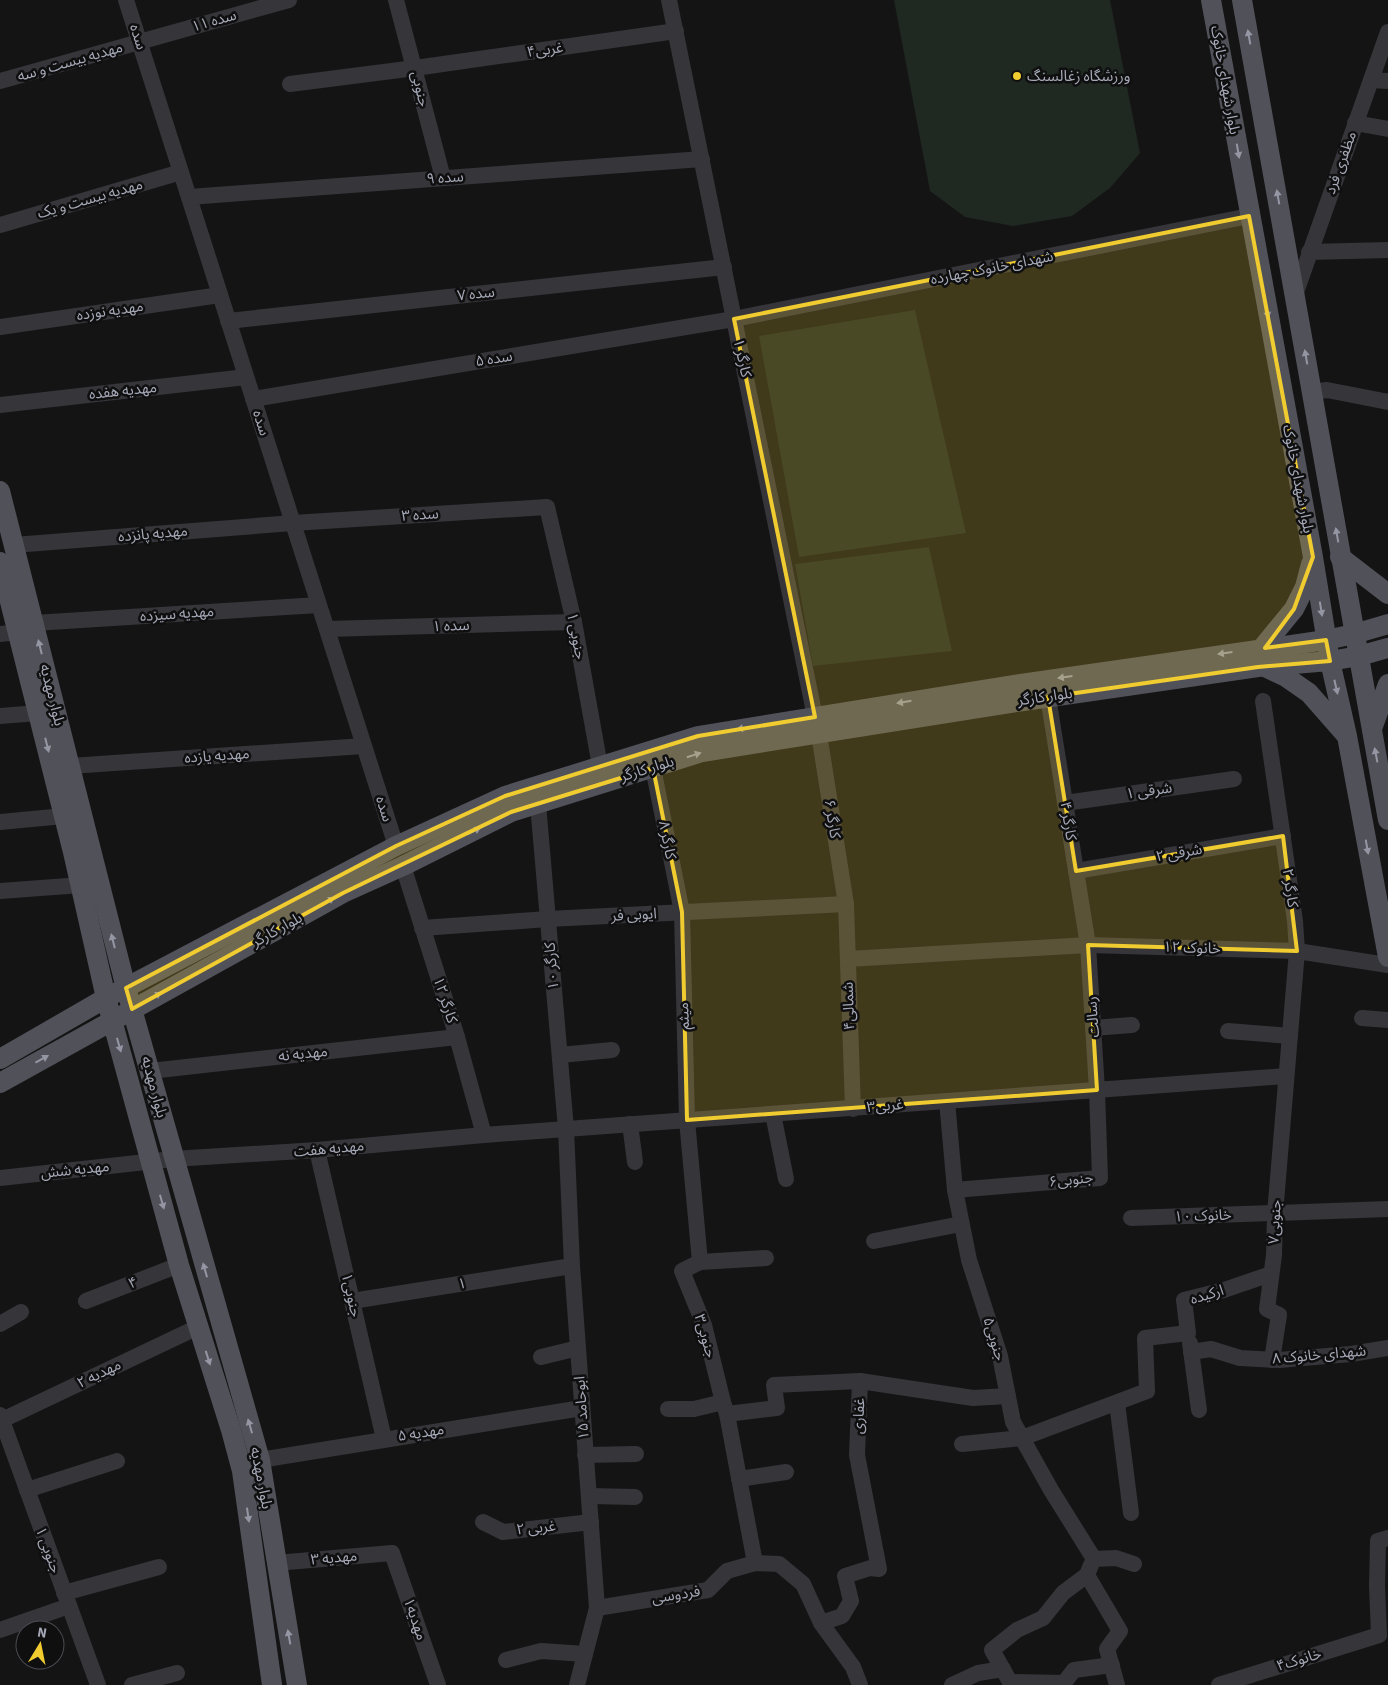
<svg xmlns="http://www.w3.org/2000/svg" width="1388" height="1685" font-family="'Source Sans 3','Noto Sans Arabic',sans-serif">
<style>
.green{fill:#202822}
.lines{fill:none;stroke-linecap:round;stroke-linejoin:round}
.minor{stroke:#35353a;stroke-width:16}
.major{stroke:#515159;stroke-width:20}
.oneway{fill:#9497a3}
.marked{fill:#f0cc30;fill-opacity:0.2;stroke:#f0cc30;stroke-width:4;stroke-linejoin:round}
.poi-dot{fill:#f0cc30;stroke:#0f0f10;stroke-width:2}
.labels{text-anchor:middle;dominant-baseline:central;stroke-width:5;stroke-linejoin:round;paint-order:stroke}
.street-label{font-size:15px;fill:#a5a8b6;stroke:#0f0f10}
.poi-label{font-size:15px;fill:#a5a8b6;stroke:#0f0f10;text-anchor:start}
</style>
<rect width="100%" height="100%" fill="#141415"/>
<g class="green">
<path d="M894,0H1110L1140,153L1110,188L1072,216L1013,226L965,217L930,191Z"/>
<path d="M915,310L966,533L799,557L759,336Z"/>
<path d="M929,547L952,651L813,666L795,564Z"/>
</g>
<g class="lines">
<g class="minor">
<path d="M126,0L396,846"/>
<path d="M396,0L443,178"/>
<path d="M669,0L815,717"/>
<path d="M1371,80L1388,81"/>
<path d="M0,81L289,0"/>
<path d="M290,84L415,68L676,31"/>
<path d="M1355,123L1388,129"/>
<path d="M189,197L702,159"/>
<path d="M0,225L181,172"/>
<path d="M1309,252L1388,250"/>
<path d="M1295,295L1388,32"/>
<path d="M228,321L724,267"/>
<path d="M0,327L220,295"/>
<path d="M1312,392L1327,390L1388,402"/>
<path d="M253,399L734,319L1249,216"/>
<path d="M0,405L246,377"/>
<path d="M14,545L293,523L547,507L574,622L600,766"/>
<path d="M34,623L319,605"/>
<path d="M327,629L574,622"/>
<path d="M0,634L18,632"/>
<path d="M1263,701L1295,921L1297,951L1275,1214L1274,1255L1267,1309L1279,1315L1272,1360"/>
<path d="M0,716L38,713"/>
<path d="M819,734L846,904L853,1109"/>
<path d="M70,766L364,746"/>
<path d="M653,768L682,912L687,1120L700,1262L682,1271L704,1325L723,1402L727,1414L755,1563"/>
<path d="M1065,803L1234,779"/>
<path d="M538,804L566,1129L572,1266L597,1608L577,1685"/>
<path d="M0,822L64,816"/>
<path d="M403,866L457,1037L484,1135"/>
<path d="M1076,871L1283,836"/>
<path d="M0,891L81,885"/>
<path d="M422,928L548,919L846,904"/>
<path d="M848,959L1088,945L1297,951L1388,965"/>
<path d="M1362,1018L1388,1020"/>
<path d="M1093,1028L1132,1025"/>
<path d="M1228,1031L1290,1036"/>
<path d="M560,1055L612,1050"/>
<path d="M150,1071L457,1037"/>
<path d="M947,1101L955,1190L969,1260L1000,1356L1013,1422L1051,1490L1094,1559L1116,1558L1134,1564"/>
<path d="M773,1114L786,1179"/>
<path d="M630,1124L635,1162"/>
<path d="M317,1150L384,1439"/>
<path d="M0,1178L173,1159L317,1150L484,1135L1286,1076"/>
<path d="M955,1190L1100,1178L1097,1090L1088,945L1048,697"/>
<path d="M1131,1218L1388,1209"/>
<path d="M874,1241L961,1224"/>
<path d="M700,1262L766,1258"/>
<path d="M86,1301L179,1265"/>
<path d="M352,1301L572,1266"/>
<path d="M0,1324L21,1312"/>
<path d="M1190,1343L1199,1410"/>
<path d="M1191,1352L1211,1349L1240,1358L1279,1360L1351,1354L1388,1348"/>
<path d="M541,1357L578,1348"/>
<path d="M1117,1403L1131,1513"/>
<path d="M668,1409H694L723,1402"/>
<path d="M727,1414L777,1408L774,1385L860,1381"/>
<path d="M0,1415L98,1685"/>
<path d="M0,1421L198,1327"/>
<path d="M962,1444L1022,1438L1147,1391L1145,1338L1188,1333L1184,1300L1224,1290L1271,1274"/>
<path d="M585,1455L636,1454"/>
<path d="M260,1460L582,1408"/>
<path d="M739,1479L786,1472"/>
<path d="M27,1490L117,1461"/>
<path d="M589,1496L635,1497"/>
<path d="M483,1522L503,1532L591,1522"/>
<path d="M276,1563L392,1553L438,1685"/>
<path d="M1091,1565L1087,1575L1120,1631L1107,1649L1117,1685"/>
<path d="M1087,1575L1063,1593L1043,1618L1017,1630L992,1650L1010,1682L1064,1683L1074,1670L1112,1665"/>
<path d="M64,1593L159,1567"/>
<path d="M597,1608L708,1590L727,1571L755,1563L779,1564L803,1584L821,1623L853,1667L860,1685"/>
<path d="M821,1623L842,1616L851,1601L845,1576L870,1568L879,1569L857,1455L860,1381L973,1398L1008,1396"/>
<path d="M0,1630L69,1606"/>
<path d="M1379,1635L1377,1586L1378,1541L1388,1538"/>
<path d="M506,1660L541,1651L585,1654"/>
<path d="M132,1685L177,1673"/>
<path d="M952,1685L978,1673L1003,1669"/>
<path d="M1219,1685L1379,1635"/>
</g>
<g class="major">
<path d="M1211,0L1313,557L1330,661L1347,736L1388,957"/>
<path d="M1242,0L1388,820"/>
<path d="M0,491L126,988L260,1460L297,1685"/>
<path d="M1340,557L1388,594"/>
<path d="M0,562L73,852L106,998L179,1265L231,1430L242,1471L272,1685"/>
<path d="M1262,648L1294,609L1305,587L1311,564"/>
<path d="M1265,667L1286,677L1309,693L1345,734"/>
<path d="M1372,729L1388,684"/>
<path d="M0,1059L106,998L335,878L396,846L505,796L698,736L1013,685L1326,640L1354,634L1388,624"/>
<path d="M0,1083L343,893L403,866L511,812L702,752L1016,702L1258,667L1330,661L1359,656L1388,648"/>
</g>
</g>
<defs><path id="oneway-solid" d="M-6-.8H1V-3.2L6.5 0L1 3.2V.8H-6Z" transform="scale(1.25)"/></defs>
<g class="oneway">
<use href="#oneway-solid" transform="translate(1249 37) rotate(-100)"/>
<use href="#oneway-solid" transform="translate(1238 151) rotate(80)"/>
<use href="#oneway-solid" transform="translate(1278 197) rotate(-100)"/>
<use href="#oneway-solid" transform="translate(1267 311) rotate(79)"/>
<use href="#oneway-solid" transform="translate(1306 357) rotate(-100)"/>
<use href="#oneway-solid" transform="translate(1337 535) rotate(-100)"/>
<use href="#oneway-solid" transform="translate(1321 609) rotate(81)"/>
<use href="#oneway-solid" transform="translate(40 647) rotate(-104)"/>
<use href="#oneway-solid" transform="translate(1225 653) rotate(172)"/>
<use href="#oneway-solid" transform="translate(1065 677) rotate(172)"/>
<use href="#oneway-solid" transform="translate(1336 687) rotate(77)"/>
<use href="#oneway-solid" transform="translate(904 702) rotate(171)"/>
<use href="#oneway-solid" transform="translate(744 728) rotate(171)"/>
<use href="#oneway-solid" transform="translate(47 745) rotate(76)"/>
<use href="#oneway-solid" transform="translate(694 755) rotate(-17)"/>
<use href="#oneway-solid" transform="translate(1376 755) rotate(-101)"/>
<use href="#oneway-solid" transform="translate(474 831) rotate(-27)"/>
<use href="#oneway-solid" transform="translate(1367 847) rotate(80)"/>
<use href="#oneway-solid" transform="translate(328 901) rotate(-29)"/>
<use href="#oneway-solid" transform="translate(113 941) rotate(-104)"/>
<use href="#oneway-solid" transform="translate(155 996) rotate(-29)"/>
<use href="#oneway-solid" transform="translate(119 1045) rotate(74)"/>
<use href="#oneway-solid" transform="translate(42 1059) rotate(-29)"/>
<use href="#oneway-solid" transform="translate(162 1202) rotate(74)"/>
<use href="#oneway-solid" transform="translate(205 1270) rotate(-106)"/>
<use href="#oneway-solid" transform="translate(208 1358) rotate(72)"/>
<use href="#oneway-solid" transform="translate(250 1426) rotate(-106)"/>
<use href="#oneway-solid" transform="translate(248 1515) rotate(82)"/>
<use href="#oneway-solid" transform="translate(289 1637) rotate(-100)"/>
</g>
<path class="marked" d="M1249,216L1313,557L1294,609L1265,648L1326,640L1330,661L1258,667L1048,697L1076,871L1283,836L1297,951L1088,945L1097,1090L687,1120L682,912L653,768L511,812L343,893L132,1009L126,988L396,846L505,796L698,736L815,717L734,319Z"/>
<circle class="poi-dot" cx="1017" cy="76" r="5"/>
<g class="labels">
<g class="street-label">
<text transform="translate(214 21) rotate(-16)">سده ۱۱</text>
<text transform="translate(138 37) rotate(72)">سده</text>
<text transform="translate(545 50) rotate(-8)">غربی۴</text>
<text transform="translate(70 62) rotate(-16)">مهدیه بیست و سه</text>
<text transform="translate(1225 80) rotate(80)">بلوار شهدای خانوک</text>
<text transform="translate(420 89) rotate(76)">جنوبی</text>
<text transform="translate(1341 163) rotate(-70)">مظفری فرد</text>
<text transform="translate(445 178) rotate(-4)">سده ۹</text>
<text transform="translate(90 199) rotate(-16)">مهدیه بیست و یک</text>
<text transform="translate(992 268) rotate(-11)">شهدای خانوک چهارده</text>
<text transform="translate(476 294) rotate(-6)">سده ۷</text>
<text transform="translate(110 311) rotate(-8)">مهدیه نوزده</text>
<text transform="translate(742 358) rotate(78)">کارگر ۱</text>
<text transform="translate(494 359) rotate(-9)">سده ۵</text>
<text transform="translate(123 391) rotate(-6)">مهدیه هفده</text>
<text transform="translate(261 423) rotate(72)">سده</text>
<text transform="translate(1298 479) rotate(79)">بلوار شهدای خانوک</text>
<text transform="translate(420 515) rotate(-4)">سده ۳</text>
<text transform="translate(153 534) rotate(-5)">مهدیه پانزده</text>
<text transform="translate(177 614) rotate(-4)">مهدیه سیزده</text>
<text transform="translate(451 626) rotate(-2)">سده ۱</text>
<text transform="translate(576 636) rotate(79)">۱ جنوبی</text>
<text transform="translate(52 695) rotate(76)">بلوار مهدیه</text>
<text transform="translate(1045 697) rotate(-8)">بلوار کارگر</text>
<text transform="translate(217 756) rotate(-4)">مهدیه یازده</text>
<text transform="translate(647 769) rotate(-17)">بلوار کارگر</text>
<text transform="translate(1149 791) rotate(-8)">شرقی ۱</text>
<text transform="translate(384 809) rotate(72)">سده</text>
<text transform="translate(832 819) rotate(81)">کارگر ۶</text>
<text transform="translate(1068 821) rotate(81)">کارگر ۴</text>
<text transform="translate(667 840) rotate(79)">کارگر ۸</text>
<text transform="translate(1179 853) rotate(-10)">شرقی ۲</text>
<text transform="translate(1290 888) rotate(82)">کارگر ۲</text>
<text transform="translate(634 915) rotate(-3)">ایوبی فر</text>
<text transform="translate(277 930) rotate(-29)">بلوار کارگر</text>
<text transform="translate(1192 948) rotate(2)">خانوک ۱۲</text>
<text transform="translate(552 966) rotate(-95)">کارگر ۱۰</text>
<text transform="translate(445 1000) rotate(72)">کارگر ۱۲</text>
<text transform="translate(849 1006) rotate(-92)">شمالی۴</text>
<text transform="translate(684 1016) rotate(-92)">میثم</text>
<text transform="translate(1093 1017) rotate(-94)">رسالت</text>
<text transform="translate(303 1054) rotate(-6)">مهدیه نه</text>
<text transform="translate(154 1087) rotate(75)">بلوار مهدیه</text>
<text transform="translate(885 1106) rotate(-5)">غربی۳</text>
<text transform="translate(329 1149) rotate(-5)">مهدیه هفت</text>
<text transform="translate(75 1170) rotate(-6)">مهدیه شش</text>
<text transform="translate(1071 1180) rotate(-6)">جنوبی۶</text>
<text transform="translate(1203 1216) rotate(-2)">خانوک ۱۰</text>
<text transform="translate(1275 1222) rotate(-87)">جنوبی۷</text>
<text transform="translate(133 1283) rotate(-21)">۴</text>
<text transform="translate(462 1284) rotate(-9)">۱</text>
<text transform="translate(351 1295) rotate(77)">جنوبی۱</text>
<text transform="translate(1207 1295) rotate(-17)">ارکیده</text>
<text transform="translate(705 1336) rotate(74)">جنوبی۳</text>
<text transform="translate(994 1339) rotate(73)">جنوبی۵</text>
<text transform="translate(1319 1355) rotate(-5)">شهدای خانوک ۸</text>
<text transform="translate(99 1374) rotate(-26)">مهدیه ۲</text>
<text transform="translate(582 1408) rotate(-94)">ابوحامد ۱۵</text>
<text transform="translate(859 1416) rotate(-87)">غفاری</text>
<text transform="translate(421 1433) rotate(-9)">مهدیه ۵</text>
<text transform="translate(261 1478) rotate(79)">بلوار مهدیه</text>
<text transform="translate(536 1528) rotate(-6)">۲ غربی</text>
<text transform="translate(48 1550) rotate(70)">۱ جنوبی</text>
<text transform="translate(334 1558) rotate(-5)">مهدیه ۳</text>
<text transform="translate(676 1595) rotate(-9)">فردوسی</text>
<text transform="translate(415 1619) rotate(71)">مهدیه۱</text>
<text transform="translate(1299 1660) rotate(-17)">خانوک۴</text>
</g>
<g class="poi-label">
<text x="1027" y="76">ورزشگاه زغالسنگ</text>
</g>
</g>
<g transform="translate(40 1645) rotate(10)"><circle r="24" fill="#0f0f10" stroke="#4b4c52"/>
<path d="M0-4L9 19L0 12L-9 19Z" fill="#f0cc30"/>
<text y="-8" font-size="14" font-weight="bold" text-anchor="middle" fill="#a5a8b6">N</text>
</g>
</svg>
